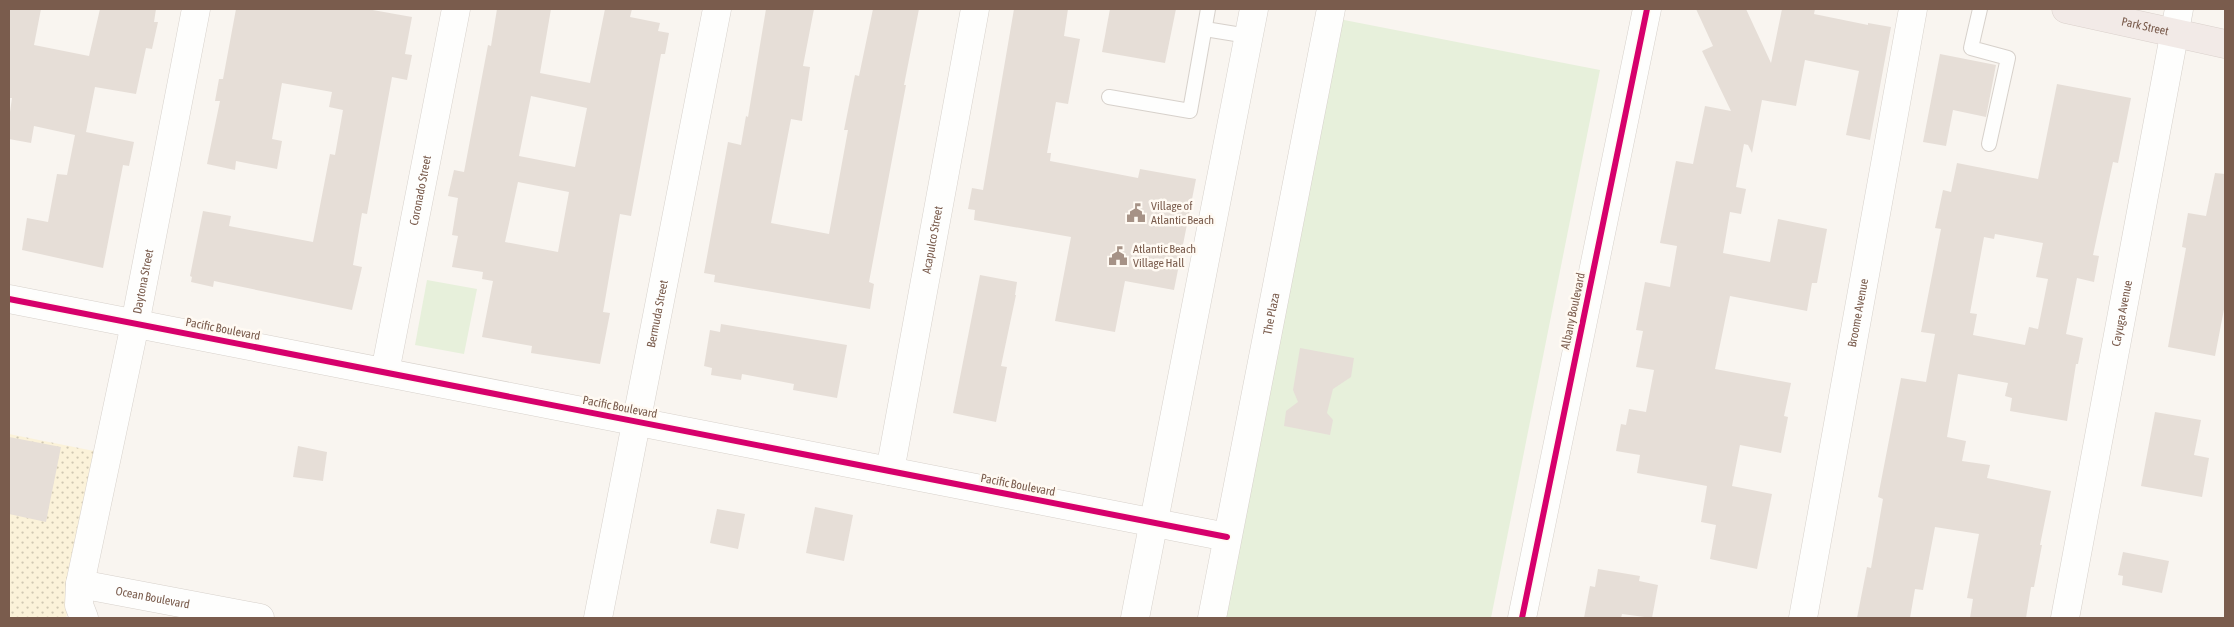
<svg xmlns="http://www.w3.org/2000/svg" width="2234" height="627" font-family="'Asap Condensed',sans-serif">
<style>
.green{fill:#e7f0db}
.sand{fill:url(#sand-dots)}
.building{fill:#e6ded7;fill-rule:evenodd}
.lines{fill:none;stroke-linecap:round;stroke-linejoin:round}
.lane-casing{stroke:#d7d1cb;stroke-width:16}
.street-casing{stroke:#d7d1cb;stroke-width:29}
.highway-casing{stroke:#dad1cc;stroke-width:29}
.lane{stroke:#fefefd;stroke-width:14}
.street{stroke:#fefefd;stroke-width:28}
.highway{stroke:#f2eae7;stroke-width:28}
.cycleway-casing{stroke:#fffaf3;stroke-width:9}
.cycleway{stroke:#d6006c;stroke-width:6}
.labels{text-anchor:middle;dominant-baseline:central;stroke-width:5;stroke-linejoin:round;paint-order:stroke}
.street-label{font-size:12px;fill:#7a5c4d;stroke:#fffaf3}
.poi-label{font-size:12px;fill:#7a5c4d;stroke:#fffaf3;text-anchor:start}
</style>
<defs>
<pattern id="sand-dots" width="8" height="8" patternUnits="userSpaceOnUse" patternTransform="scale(1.25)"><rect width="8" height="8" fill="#fbf2d9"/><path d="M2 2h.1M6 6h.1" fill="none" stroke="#d0c7b2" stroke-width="1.8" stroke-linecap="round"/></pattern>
</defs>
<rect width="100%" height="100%" fill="#f9f5f0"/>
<g class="green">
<path d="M1339,19L1600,70L1491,618H1224Z"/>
<path d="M427,280L477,289L464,354L415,345Z"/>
</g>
<path class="sand" d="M9,434L99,452L66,618H9Z"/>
<g class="building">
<path d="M9,9H41L34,45L89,56L100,9H156L154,22H158L152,49L146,48L136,94L95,87L86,132L134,142L129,166L123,165L103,268L22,250L27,218L48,222L57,174L67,175L75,135L34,126L31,143L9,139V119L12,98H9Z"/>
<path d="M236,9H367L412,17L405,54L412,55L407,80L392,77L367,214L362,213L353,265L362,267L352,310L214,281L213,287L191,282L192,277L190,276L203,211L231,216L229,226L313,242L330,154L335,155L343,110L329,107L332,92L282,83L272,139L282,141L277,169L236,161L235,170L207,164L220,101H215L219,79H223Z"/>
<path d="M497,9H551L540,73L590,83L605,9H632L630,17L660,23L658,31L669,33L665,54H661L631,216L620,214L603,312L610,313L600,364L531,353L532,346L482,337L493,281L482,279L483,272L452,267L458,236L452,235L458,198L448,196L454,170L464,172L488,45L491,46ZM531,96L587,108L575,167L519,156ZM518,182L569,192L558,252L505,242Z"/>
<path d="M766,9H814L803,66L810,67L802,121L791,119L771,223L829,234L848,130H844L855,75L859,76L873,9H919L904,85H906L869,282L874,284L870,309L714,282L715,275L704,273L728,142L741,145L746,116L748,117Z"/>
<path d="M1014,9H1068L1064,36L1080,39L1068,104L1056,102L1047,153H1051L1050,161L1138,178L1140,169L1196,179L1174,290L1125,281L1115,332L1055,321L1071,237L974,220L975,210L968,209L972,188L983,190Z"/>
<path d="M1110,9H1176L1165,63L1102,52Z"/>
<path d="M1696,9H1746L1771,63L1782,9H1815L1814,14L1868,25V23L1891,27L1870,140L1846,135L1859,71L1805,60L1796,106L1762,100L1752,153L1748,145L1744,144L1736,187L1746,189L1741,214L1730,212L1723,253L1770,262L1778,219L1827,229L1817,283H1812L1807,311L1730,296L1715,369L1791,383L1784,416L1788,417L1781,453L1740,445L1732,486L1772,494L1757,569L1710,559L1716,525L1701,522L1707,486L1637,473L1640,455L1616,451L1621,424L1626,425L1629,409L1646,412L1654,370L1636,367L1643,331L1636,330L1645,282L1670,287L1677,246L1660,243L1676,161L1693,164L1705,106L1731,111L1702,51L1713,46Z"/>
<path d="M1940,54L1996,65L1986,117L1953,110L1946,146L1923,142Z"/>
<path d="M2057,84L2131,98L2118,163L2113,162L2093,255L2099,256L2094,282L2077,278L2066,334L2083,338L2078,364H2076L2067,421L2010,411L2012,398L2005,396L2008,383L1958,374L1947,437L1966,441L1962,461L1990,465L1987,478L2051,491L2040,545H2042L2034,587H2031L2026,618H1970L1973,599L1967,598L1979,534L1935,527L1923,590L1915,589L1910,618H1857L1867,567L1871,568L1883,499L1878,497L1901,378L1926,382L1935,334L1921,332L1941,229L1935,228L1943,190L1951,192L1957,163L2038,179ZM1995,234L2043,243L2036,277L2048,279L2038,329L2029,327L2025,345L1973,335L1977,314L1970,313L1984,237L1994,239Z"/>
<path d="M2215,173L2225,174V304L2215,356L2168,347L2186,248L2182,247L2188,213L2206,216Z"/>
<path d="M980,275L1017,282L1015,295H1016L1001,366L1007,367L996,422L953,413Z"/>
<path d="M721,324L847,345L837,398L793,390L794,384L763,378L742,374L741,380L711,375L712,368L704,366L710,330L720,332Z"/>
<path d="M1300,348L1354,358L1351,377L1333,389L1327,413L1333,420L1330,435L1284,426L1286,411L1298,402L1293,390Z"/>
<path d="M2155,412L2201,420L2194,455L2209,458L2202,497L2141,486Z"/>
<path d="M9,437L61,447L46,522L9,514Z"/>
<path d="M298,446L327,452L323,481L293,477Z"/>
<path d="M815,507L853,515L844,561L806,553Z"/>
<path d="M717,509L745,514L738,549L710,543Z"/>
<path d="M2123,552L2169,561L2162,593L2122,585L2123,576L2118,575Z"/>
<path d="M1598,569L1640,576L1639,581L1658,585L1652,618L1622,614L1621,618H1584L1590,586L1595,587Z"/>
</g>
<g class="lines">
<g class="lane-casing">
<g id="lane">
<path d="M1980,9L1971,48L2008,58L1989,144"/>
<path d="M1205,29L1248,36"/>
<path d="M1109,97L1190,111L1208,9"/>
</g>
</g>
<g class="street-casing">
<g id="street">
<path d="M9,299L1227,537"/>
<path id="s1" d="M385,372L456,9"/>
<path id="s2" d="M890,471L975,9"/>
<path id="s3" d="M80,584L260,618"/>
<path id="s4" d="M84,618L79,605L80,584L135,324L196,9"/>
<path id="s5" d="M598,618L717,9"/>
<path d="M1135,618L1254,9"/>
<path id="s6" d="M1212,618L1331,9"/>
<path d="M1522,618L1647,9"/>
<path id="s7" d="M1803,618L1913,9"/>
<path id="s8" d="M2065,618L2179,9"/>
</g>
</g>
<g class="highway-casing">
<g id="highway">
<path id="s9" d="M2066,9L2225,44"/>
</g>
</g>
<use href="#lane" class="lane"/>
<use href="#street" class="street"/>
<use href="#highway" class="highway"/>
<g class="cycleway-casing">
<g id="cycleway">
<path d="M9,299L1227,537"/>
<path d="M1522,618L1647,9"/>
</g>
</g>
<use href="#cycleway" class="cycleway"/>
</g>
<defs>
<g id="civic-bare" transform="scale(1.5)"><path d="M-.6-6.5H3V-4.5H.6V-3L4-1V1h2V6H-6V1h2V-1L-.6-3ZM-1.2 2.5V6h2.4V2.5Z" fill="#a69286" stroke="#fffaf3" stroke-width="2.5" paint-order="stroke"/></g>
</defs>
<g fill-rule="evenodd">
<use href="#civic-bare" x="1136" y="213"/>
<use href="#civic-bare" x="1118" y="256"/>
</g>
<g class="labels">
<g class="street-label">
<text stroke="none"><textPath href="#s9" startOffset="81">Park Street</textPath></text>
<text stroke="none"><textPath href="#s1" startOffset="185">Coronado Street</textPath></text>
<text stroke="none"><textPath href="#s2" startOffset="235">Acapulco Street</textPath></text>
<text stroke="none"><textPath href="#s4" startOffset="344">Daytona Street</textPath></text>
<text transform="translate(1573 311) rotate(-78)">Albany Boulevard</text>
<text stroke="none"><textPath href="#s5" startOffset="310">Bermuda Street</textPath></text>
<text stroke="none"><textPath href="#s8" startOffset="310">Cayuga Avenue</textPath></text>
<text stroke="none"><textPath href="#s6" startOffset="310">The Plaza</textPath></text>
<text stroke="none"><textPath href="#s7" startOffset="310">Broome Avenue</textPath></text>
<text transform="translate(223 329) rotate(11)">Pacific Boulevard</text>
<text transform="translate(620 407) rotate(11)">Pacific Boulevard</text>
<text transform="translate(1018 485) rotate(11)">Pacific Boulevard</text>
<text stroke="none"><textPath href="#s3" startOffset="74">Ocean Boulevard</textPath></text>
</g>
<g class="poi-label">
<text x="1151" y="206">Village of<tspan x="1151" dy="14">Atlantic Beach</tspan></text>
<text x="1133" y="249">Atlantic Beach<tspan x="1133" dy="14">Village Hall</tspan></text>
</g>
</g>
<rect width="2234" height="627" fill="none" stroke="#7a5c4d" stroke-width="20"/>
</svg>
